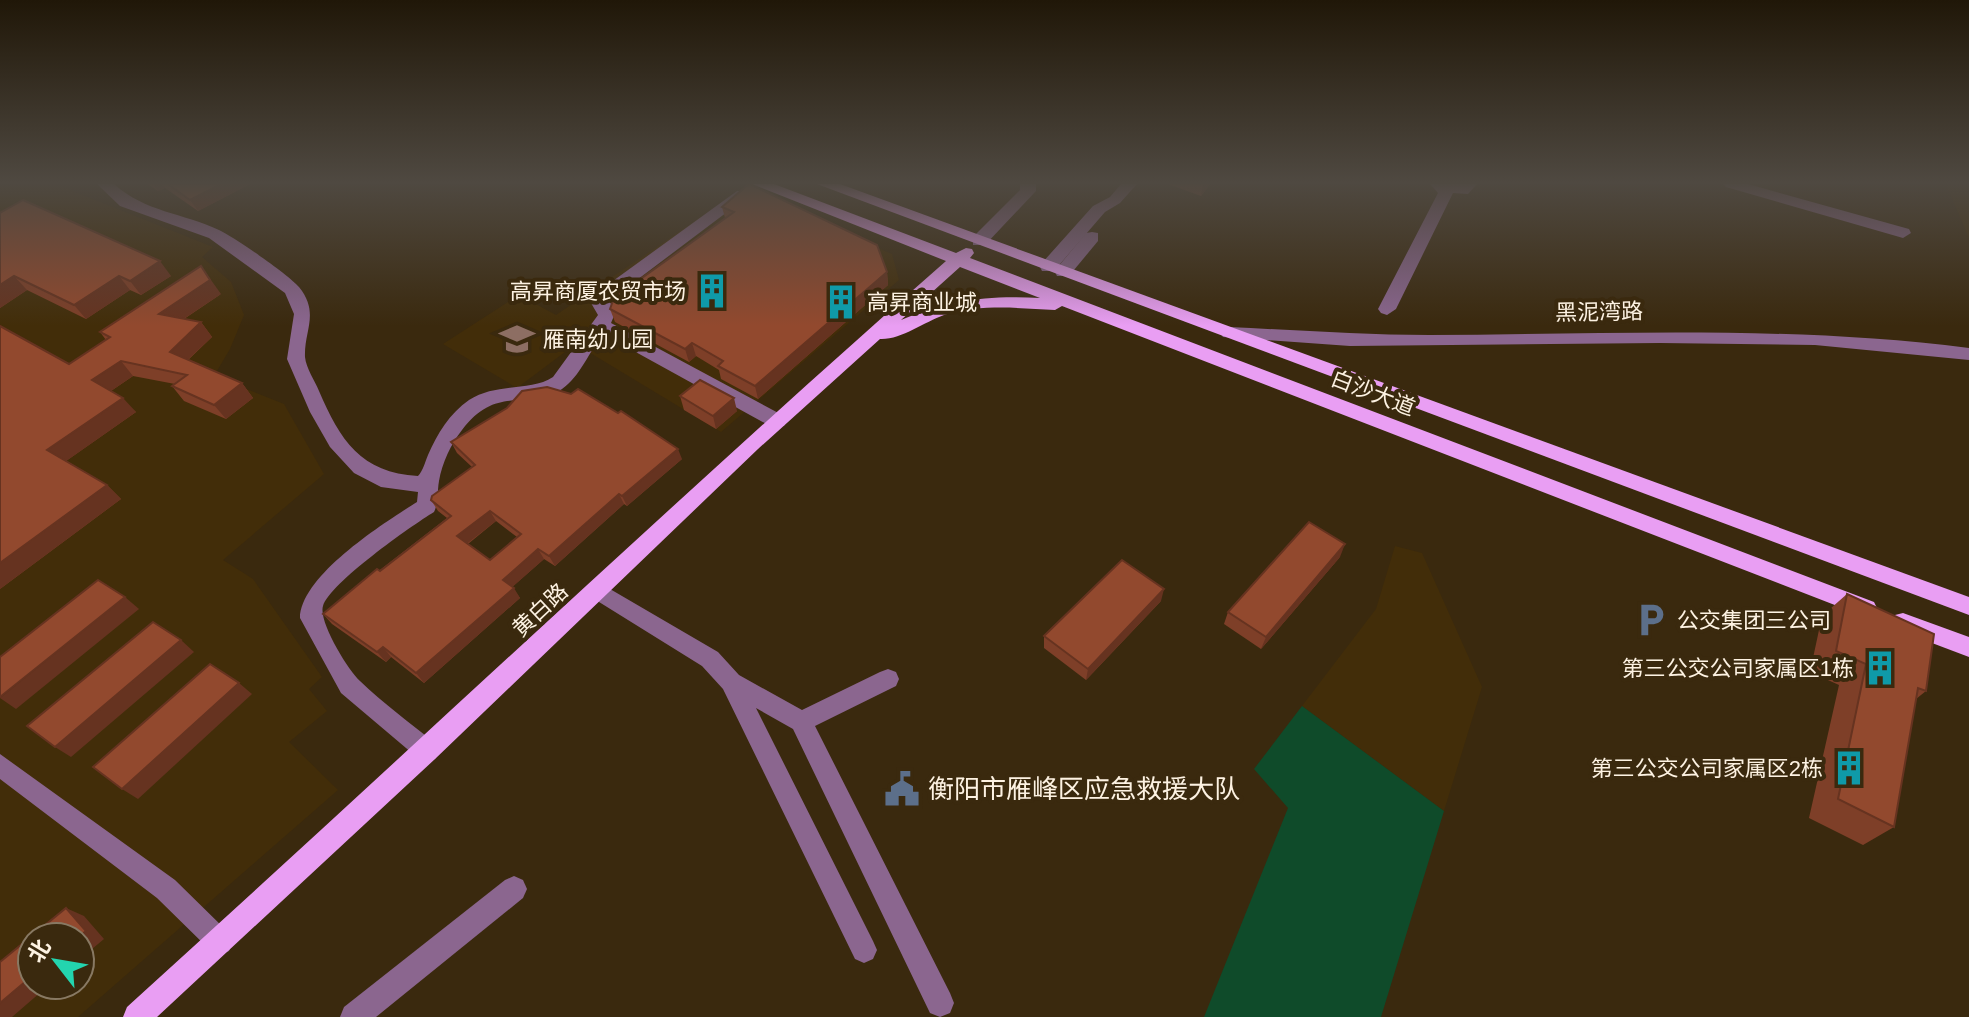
<svg xmlns="http://www.w3.org/2000/svg" width="1969" height="1017" font-family="Helvetica,'Noto Sans SC',sans-serif">
<style>
.built{fill:#422d09;fill-rule:evenodd}
.green{fill:#0f4b2a}
.lines{fill:none;stroke-linecap:round;stroke-linejoin:round}
.minor{fill:#8b668f;fill-rule:evenodd}
.major{fill:#e99ef3;fill-rule:evenodd}
.wall{fill:#7e3f28;fill-rule:evenodd}
.shaded-wall{fill:#663320}
.building{fill:#92492e;stroke:#663320;stroke-width:2;fill-rule:evenodd}
.labels{text-anchor:middle;dominant-baseline:central;stroke-width:8;stroke-linejoin:round;paint-order:stroke}
.poi-label{font-size:22px;fill:#fdf2e2;stroke:#3a290e;text-anchor:end}
.street-label{font-size:22px;fill:#fdf2e2;stroke:#3a290e}
.near-poi-label{font-size:26px;fill:#fdf2e2;stroke:#3a290e;text-anchor:start}
</style>
<rect width="100%" height="100%" fill="#3a290e"/>
<g class="built">
<path d="M15,184H55L213,247L202,257L231,282L244,315L230,349L214,376L284,404L324,474L223,560L253,579L322,677L309,689L327,711L289,742L338,790L78,1017H0V187ZM32,937H80V985H32Z"/>
<path d="M1945,184H1969V238L1948,189Z"/>
<path d="M741,190L892,254L899,280L721,432L587,351L601,341L589,334L517,388L443,344L519,295L556,315Z"/>
<path d="M1395,546L1422,553L1482,687L1444,811L1302,706L1376,609Z"/>
</g>
<path class="green" d="M1302,706L1444,811L1381,1017H1204L1288,808L1254,769Z"/>
<g class="lines">
<g class="minor">
<path d="M97,184H114C145,212 183,213 219,230C234,237 289,275 299,287C320,313 304,330 305,357C306,368 315,381 319,391C340,440 361,473 418,476C423,471 425,462 428,455C437,434 450,413 469,400C497,382 531,392 553,377L598,315L591,303L595,294L737,191H747V197L609,301L616,311L611,323L784,416L786,421L784,426H770L603,334C590,350 580,377 562,389C528,412 497,383 462,430C451,444 442,463 439,481C437,492 439,502 434,512C411,526 330,583 323,606C318,621 348,670 360,681C383,703 410,723 435,743L439,751L435,759L427,762L419,759L341,693L300,618C301,575 384,523 417,502L418,492L381,487L354,473L330,447L310,412L287,359L294,314L285,293L209,238L120,206Z"/>
<path d="M1020,184H1036V191L985,245H973V237L1020,190Z"/>
<path d="M1121,184H1137L1120,203L1105,212L1054,271H1042L1040,267L1042,263L1093,206L1110,197Z"/>
<path d="M1430,184H1477L1468,194L1453,193L1396,309L1387,315L1381,313L1378,309L1438,193Z"/>
<path d="M1723,184H1748L1909,229L1911,233L1903,238L1726,187Z"/>
<path d="M1092,232L1098,233V241L1069,276H1057L1055,272L1057,268L1086,233Z"/>
<path d="M1229,327C1296,330 1362,335 1429,335C1611,334 1788,325 1969,348V360L1815,345L1660,343L1350,346L1223,337L1220,333Z"/>
<path d="M598,582L718,652L739,675L802,710L880,672L888,669L896,672L899,679L896,686L815,726L950,993L954,1003L950,1013L940,1017L930,1013L793,729L756,708L873,941L877,950L873,959L864,963L855,959L723,689L702,666L591,597L587,591L591,585Z"/>
<path d="M0,754L175,880L229,933L233,942L229,951L220,955L211,951L157,898L0,779Z"/>
<path d="M514,876L523,880L527,889L523,898L376,1017H340L344,1007L505,880Z"/>
</g>
<g class="major">
<path d="M752,184H774L956,253L966,248L972,249L974,253L970,258L1874,602L1877,608L1874,614L1866,617L1858,614L1062,306L1055,310C1018,308 980,304 944,315C924,322 901,340 880,339L758,449L435,759L157,1017H123L127,1007C401,759 669,505 946,261ZM960,267L1040,298C987,295 950,300 901,320Z"/>
<path d="M817,184H840L1969,597V615Z"/>
<path d="M1903,613L1969,637V657L1895,629L1892,622L1895,615Z"/>
</g>
</g>
<g class="wall">
<path d="M148,184H250L198,211L165,188L158,191Z"/>
<path d="M1168,184H1210L1201,196Z"/>
<path d="M722,207L887,272L888,285L758,399L721,379L719,370L696,356L689,362L615,322L610,309L725,218Z"/>
<path d="M0,213L171,276L141,295L130,290L86,319L27,290L0,308Z"/>
<path d="M221,294L184,319L201,322L212,337L188,360L242,383L253,398L226,419L184,401L172,386L175,384L133,376L111,391L136,412L66,461L107,485L121,499L0,589L69,364L106,340L100,332Z"/>
<path d="M680,396L737,411L716,429L684,410Z"/>
<path d="M451,442L682,459L627,506L624,504L555,566L544,559L512,587L520,598L424,683L391,657L386,662L332,624L323,614L447,518L438,511L431,500L472,467L457,453ZM496,521L517,537L490,560L468,544Z"/>
<path d="M1340,557L1261,649L1224,624L1228,612Z"/>
<path d="M1847,594L1926,691L1916,699L1894,827L1863,845L1809,818L1839,685L1810,672L1822,616Z"/>
<path d="M1161,601L1086,680L1044,648V636Z"/>
</g>
<g class="shaded-wall">
<path d="M153,184H163L165,188L158,191Z"/>
<path d="M221,184H250L198,211L190,200Z"/>
<path d="M1203,184H1210L1201,196Z"/>
<path d="M160,261L171,276L141,295L130,281Z"/>
<path d="M201,266L221,294L170,328L159,314Z"/>
<path d="M887,272L888,285L758,399L755,386Z"/>
<path d="M14,276L27,290L0,308V285Z"/>
<path d="M119,276L130,290L86,319L74,305Z"/>
<path d="M201,322L212,337L181,366L170,352Z"/>
<path d="M692,343L696,356L689,362L685,349Z"/>
<path d="M121,361L133,376L105,395L92,380Z"/>
<path d="M242,383L253,398L226,419L214,405Z"/>
<path d="M123,398L136,412L62,464L47,450Z"/>
<path d="M734,398L737,411L716,429L713,416Z"/>
<path d="M678,449L682,459L627,506L622,496Z"/>
<path d="M107,485L121,499L0,589V563Z"/>
<path d="M619,494L624,504L555,566L549,556Z"/>
<path d="M490,511L496,521L464,546L457,536Z"/>
<path d="M1345,544L1340,557L1261,649L1266,637Z"/>
<path d="M538,549L544,559L509,590L503,580Z"/>
<path d="M514,588L520,598L424,683L416,673Z"/>
<path d="M1164,589L1161,601L1086,680L1088,669Z"/>
<path d="M125,597L139,609L16,709L0,698Z"/>
<path d="M181,640L194,652L71,757L55,747Z"/>
<path d="M383,647L391,657L386,662L377,652Z"/>
<path d="M239,683L252,694L138,799L122,789Z"/>
<path d="M66,908L84,916L104,939L80,959V937H78Z"/>
<path d="M32,976V985H49L12,1017H0V1003Z"/>
</g>
<g class="building">
<path d="M168,184H221L190,200Z"/>
<path d="M749,184L877,245L887,272L755,386L718,366L723,361L692,343L685,349L610,309L614,298L734,212L722,207Z"/>
<path d="M23,200L160,261L130,281L119,276L74,305L14,276L0,285V213Z"/>
<path d="M201,266L210,280L159,314L201,322L170,352L242,383L214,405L172,386L187,375L121,361L92,380L123,398L47,450L107,485L0,563V326L69,364L110,337L100,332Z"/>
<path d="M700,380L734,398L713,416L680,396Z"/>
<path d="M547,387L571,394L578,389L618,413L621,411L678,449L622,496L619,494L549,556L538,549L503,580L514,588L416,673L383,647L377,652L323,614L377,569L380,571L451,516L431,500L432,496L475,465L451,442L507,408L522,391ZM490,511L521,534L490,560L457,536Z"/>
<path d="M1309,522L1345,544L1266,637L1228,612Z"/>
<path d="M1122,560L1164,589L1088,669L1044,636Z"/>
<path d="M98,580L125,597L0,697V657Z"/>
<path d="M1847,594L1934,634L1926,691L1918,688L1894,827L1838,799L1866,664L1836,651Z"/>
<path d="M153,622L181,640L55,747L27,726Z"/>
<path d="M210,664L239,683L122,789L93,767Z"/>
<path d="M66,908L86,931L78,937H32V976L0,1003V962Z"/>
</g>
<linearGradient id="sky" x2="0" y2="1"><stop stop-color="#201708"/><stop offset="0.56" stop-color="#4f4941"/><stop offset="1" stop-color="#4f4941" stop-opacity="0"/></linearGradient>
<rect width="1969" height="326" fill="url(#sky)"/>
<defs>
<g id="building-bare" transform="scale(2.76)"><path d="M-4-6H4V6H1V3H-1V6H-4ZM-2.5-4.3h1.7v1.8h-1.7ZM.8-4.3h1.7v1.8H.8ZM-2.5-1h1.7V.8h-1.7ZM.8-1h1.7V.8H.8Z" fill="#0f9aa8" stroke="#3a290e" stroke-width="2.5" paint-order="stroke"/></g>
<g id="school-bare" transform="scale(2.76)"><path d="M0-5L7-2L0 1L-7-2ZM-4 1L0 2.5L4 1V4Q0 6-4 4Z" fill="#8d6e63" stroke="#3a290e" stroke-width="2.5" paint-order="stroke"/></g>
<g id="parking-bare" transform="scale(2.76)"><path d="M-3.5-5.5H1a3.5 3.5 0 0 1 0 7H-1V5.5H-3.5ZM-1-3.4V-.6H.8a1.4 1.4 0 0 0 0-2.8Z" fill="#5c6f8a" stroke="#3a290e" stroke-width="2.5" paint-order="stroke"/></g>
<g id="civic-bare" transform="scale(2.76)"><path d="M-.6-6.5H3V-4.5H.6V-3L4-1V1h2V6H-6V1h2V-1L-.6-3ZM-1.2 2.5V6h2.4V2.5Z" fill="#5c6f8a" stroke="#3a290e" stroke-width="2.5" paint-order="stroke"/></g>
</defs>
<g fill-rule="evenodd">
<use href="#building-bare" x="712" y="291"/>
<use href="#building-bare" x="841" y="302"/>
<use href="#school-bare" x="517" y="339"/>
<use href="#parking-bare" x="1651" y="620"/>
<use href="#building-bare" x="1880" y="668"/>
<use href="#building-bare" x="1849" y="768"/>
<use href="#civic-bare" x="902" y="789"/>
</g>
<g class="labels">
<g class="poi-label">
<text x="686" y="291">高昇商厦农贸市场</text>
<text x="867" y="302" text-anchor="start">高昇商业城</text>
<text x="543" y="339" text-anchor="start">雁南幼儿园</text>
<text x="1677" y="620" text-anchor="start">公交集团三公司</text>
<text x="1854" y="668">第三公交公司家属区1栋</text>
<text x="1823" y="768">第三公交公司家属区2栋</text>
</g>
<g class="street-label">
<text transform="translate(1599 312) rotate(-1)">黑泥湾路</text>
<text transform="translate(1373 393) rotate(21)">白沙大道</text>
<text transform="translate(540 610) rotate(-43)">黄白路</text>
</g>
<g class="near-poi-label">
<text x="928" y="789">衡阳市雁峰区应急救援大队</text>
</g>
</g>
<g transform="translate(56 961) rotate(301)"><circle r="38" fill="#3a290e" stroke="#887963" stroke-width="2"/>
<path d="M0-6L14 30L0 20L-14 30Z" fill="#23d5af"/>
<text y="-12" font-size="22" font-weight="bold" text-anchor="middle" fill="#fdf2e2">北</text>
</g>
</svg>
